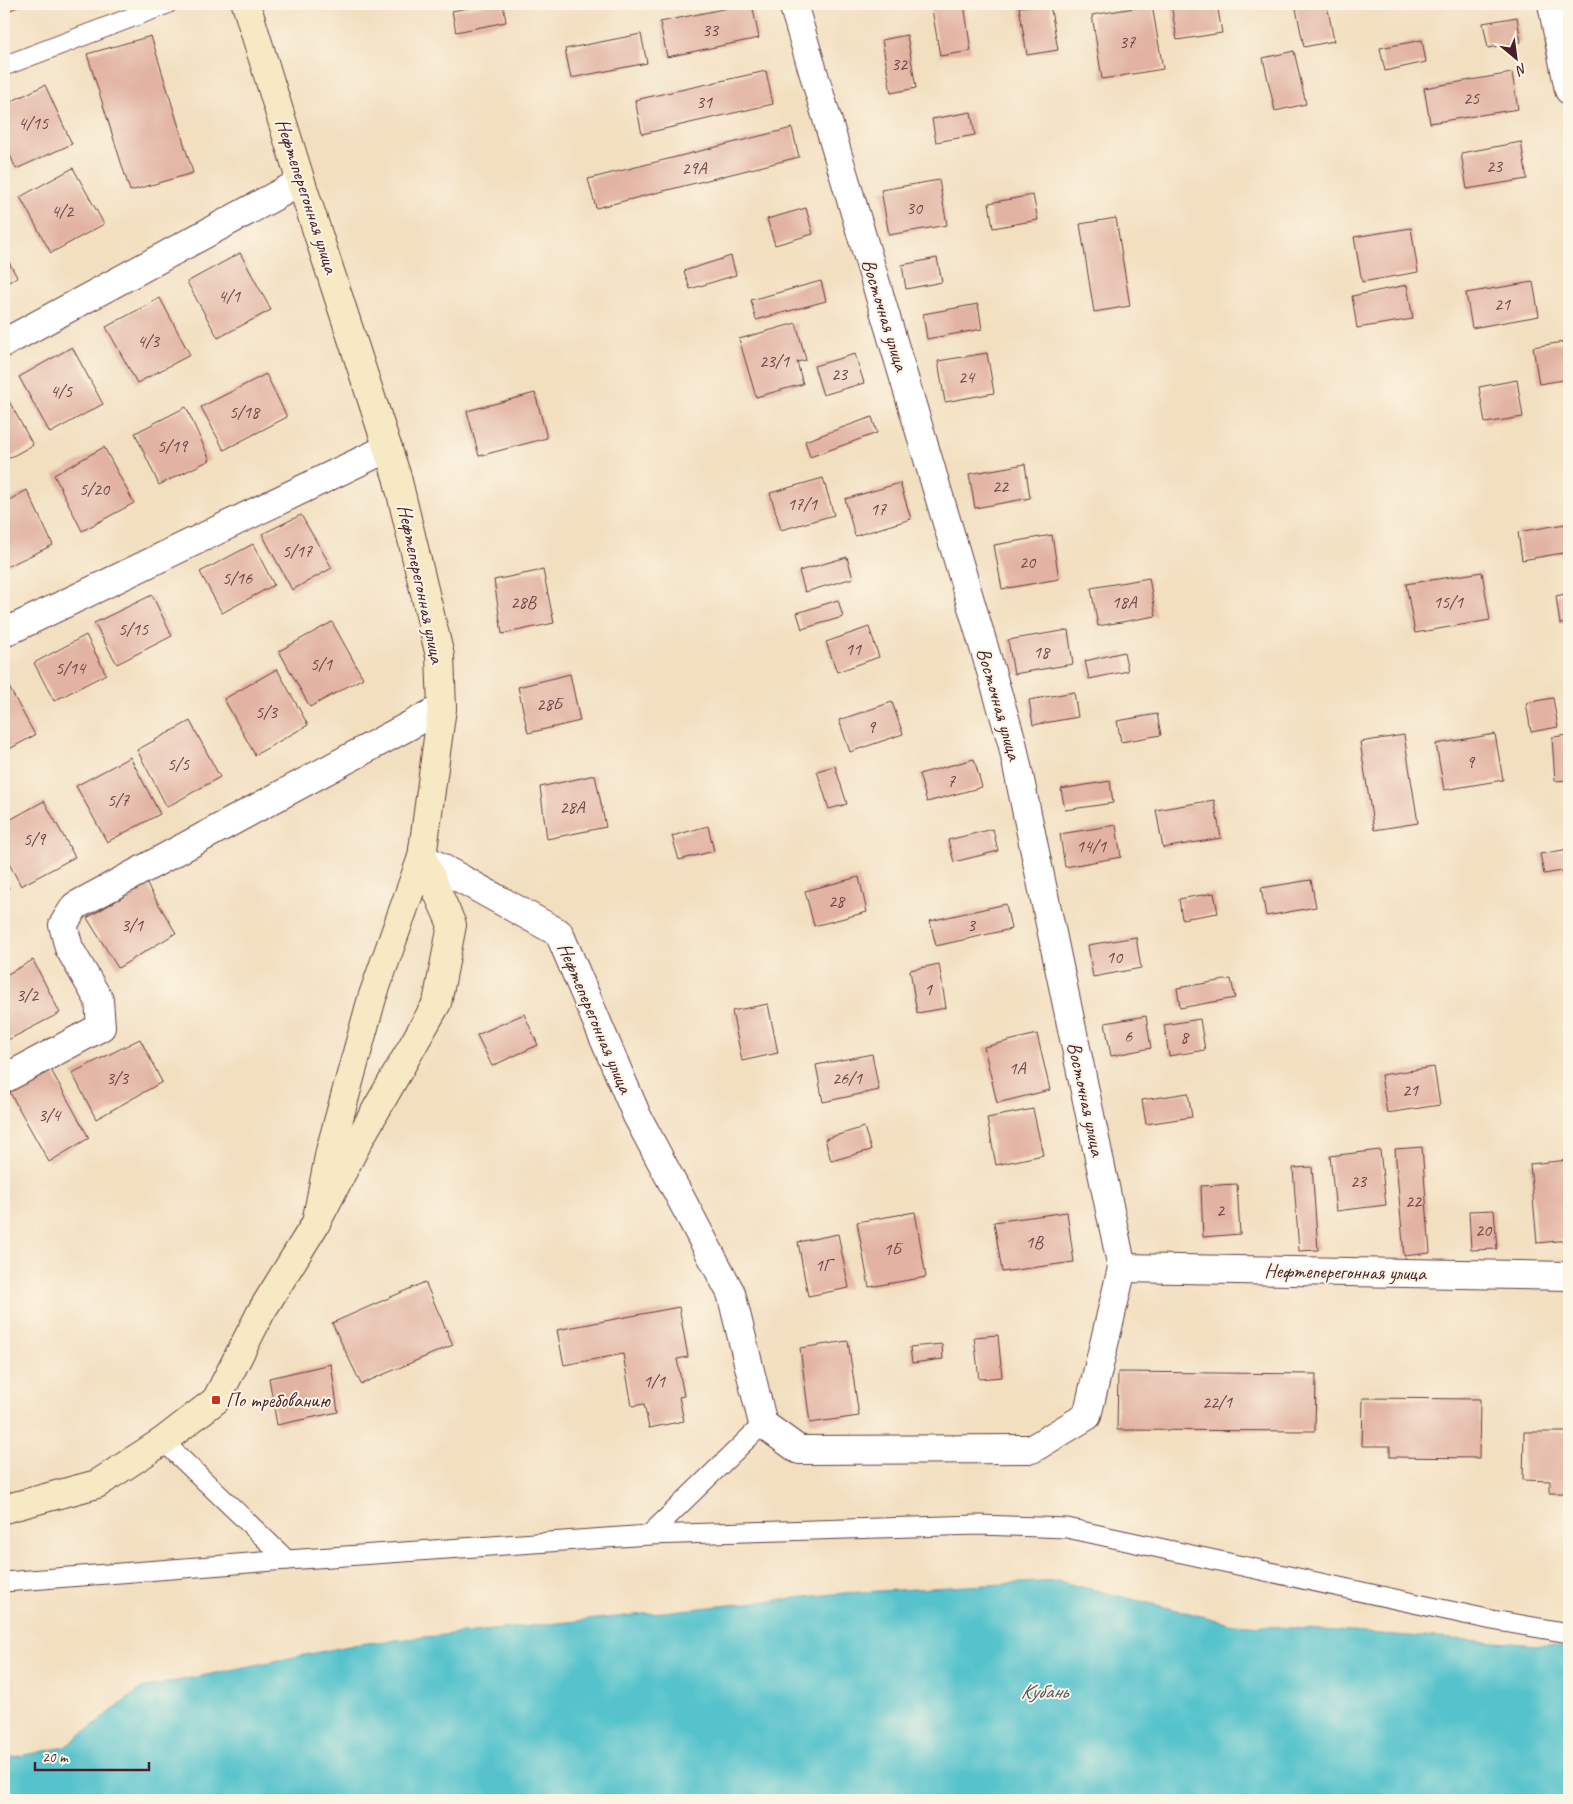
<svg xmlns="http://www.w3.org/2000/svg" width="1573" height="1804" font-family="Caveat,sans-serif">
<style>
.water{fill:#56c3cc;stroke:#50717c}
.building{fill:#e2b3a2}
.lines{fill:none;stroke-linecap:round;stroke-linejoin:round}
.lane-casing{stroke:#633c41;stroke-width:21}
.street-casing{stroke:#633c41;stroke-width:30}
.secondary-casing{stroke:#633c41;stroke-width:30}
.lane{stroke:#fff;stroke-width:19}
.street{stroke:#fff;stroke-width:28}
.secondary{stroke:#f6e9c3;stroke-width:28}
.poi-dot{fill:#c8321e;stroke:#fcf5e5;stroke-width:2}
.labels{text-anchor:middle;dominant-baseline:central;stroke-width:4;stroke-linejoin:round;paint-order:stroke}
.number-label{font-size:18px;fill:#704449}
.street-label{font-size:20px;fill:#4a1f2b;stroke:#fcf5e5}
.poi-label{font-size:20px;fill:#4a1f2b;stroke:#fcf5e5;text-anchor:start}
.water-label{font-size:21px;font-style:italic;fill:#4e5863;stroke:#fcf5e5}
</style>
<rect width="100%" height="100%" fill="#fcf5e5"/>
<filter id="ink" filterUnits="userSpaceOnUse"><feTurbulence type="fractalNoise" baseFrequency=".02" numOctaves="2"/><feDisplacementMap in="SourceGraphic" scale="10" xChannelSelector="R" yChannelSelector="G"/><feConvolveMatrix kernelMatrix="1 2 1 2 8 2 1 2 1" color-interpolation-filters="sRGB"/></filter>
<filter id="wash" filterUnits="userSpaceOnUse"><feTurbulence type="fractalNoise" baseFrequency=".0096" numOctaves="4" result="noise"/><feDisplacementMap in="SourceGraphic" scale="20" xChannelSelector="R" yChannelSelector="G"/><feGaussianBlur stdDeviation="1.12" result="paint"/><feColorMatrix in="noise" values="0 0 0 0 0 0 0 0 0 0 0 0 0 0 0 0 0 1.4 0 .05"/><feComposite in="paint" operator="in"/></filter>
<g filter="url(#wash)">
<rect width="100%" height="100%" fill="#f2dfc0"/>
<path class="water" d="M1058,1581L1234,1624L1554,1646L1569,1649V1800H4V1759L65,1747L142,1688L359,1644L844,1593Z"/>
<g id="blocks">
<g class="building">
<path d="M4,4H24L4,13Z"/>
<path d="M488,4H503L506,22L456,32L452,11Z"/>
<path d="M747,4H752L759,38L667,57L660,22Z"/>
<path d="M964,4L971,51L940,56L932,9Z"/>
<path d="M1040,4H1050L1058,50L1027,55L1019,7Z"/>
<path d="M1171,4H1217L1222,33L1177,40Z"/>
<path d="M1295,4H1327L1334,41L1304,47Z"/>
<path d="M1152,5L1163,69L1102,79L1092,15Z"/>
<path d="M1517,17L1521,42L1488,48L1483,23Z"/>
<path d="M641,34L647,63L571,78L565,49Z"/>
<path d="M907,35L916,88L891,93L882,40Z"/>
<path d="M151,36L193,173L130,191L87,54Z"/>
<path d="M1422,40L1426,62L1385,71L1380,48Z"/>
<path d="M1294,51L1306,104L1275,111L1263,58Z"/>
<path d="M766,71L773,104L642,134L635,100Z"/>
<path d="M1512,73L1518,109L1430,123L1424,88Z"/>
<path d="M45,85L72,144L16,169L4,141V105Z"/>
<path d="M971,112L975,135L936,142L932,119Z"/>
<path d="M792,128L799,157L596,208L588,179Z"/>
<path d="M1521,142L1527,179L1467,189L1461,153Z"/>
<path d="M73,168L104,224L51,253L20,197Z"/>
<path d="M939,180L947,225L889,235L881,190Z"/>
<path d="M1033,195L1038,220L993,228L989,203Z"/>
<path d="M806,208L813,234L775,245L767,219Z"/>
<path d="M1116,218L1130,306L1094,312L1080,224Z"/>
<path d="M1411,228L1418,272L1362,282L1354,237Z"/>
<path d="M4,253L17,277L4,285Z"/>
<path d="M240,253L271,310L218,338L187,282Z"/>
<path d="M731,256L736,275L690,289L684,271Z"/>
<path d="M937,258L942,282L906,289L902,265Z"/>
<path d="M821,281L826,301L756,320L751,300Z"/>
<path d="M1533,282L1539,316L1472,328L1466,293Z"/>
<path d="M1407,285L1413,319L1357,328L1352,296Z"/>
<path d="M160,298L190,355L137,383L106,327Z"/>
<path d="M978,304L982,329L927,339L923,314Z"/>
<path d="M796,323L806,360L797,362L803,384L756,397L739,339Z"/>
<path d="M1569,341V379L1539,384L1533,347Z"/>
<path d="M72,347L103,404L50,433L19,377Z"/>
<path d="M987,353L994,393L945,402L938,361Z"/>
<path d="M855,354L864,383L823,395L814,366Z"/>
<path d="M266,374L287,417L224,450L201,407Z"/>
<path d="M1517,380L1523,417L1485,423L1479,387Z"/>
<path d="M4,392L33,445L4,461Z"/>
<path d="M535,393L547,438L479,456L467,411Z"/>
<path d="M186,407L210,460L159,485L135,433Z"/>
<path d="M872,417L877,433L810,457L805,441Z"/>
<path d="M104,447L134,503L82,531L54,475Z"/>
<path d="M1025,464L1030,498L975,508L969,474Z"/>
<path d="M823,478L834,515L781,530L770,493Z"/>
<path d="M900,483L911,519L855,536L845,499Z"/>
<path d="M27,490L53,545L4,568V503Z"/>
<path d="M301,515L332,568L292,590L262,534Z"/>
<path d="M1565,524L1569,552L1522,560L1518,532Z"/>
<path d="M1052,535L1059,579L1002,589L994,545Z"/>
<path d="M253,544L274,585L222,613L200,572Z"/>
<path d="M847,557L853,578L805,592L799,571Z"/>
<path d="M543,570L554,623L502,634L494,580Z"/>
<path d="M1482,572L1490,620L1415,633L1406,584Z"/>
<path d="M1149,578L1156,616L1098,626L1091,588Z"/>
<path d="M1569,593V623L1560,624L1556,596Z"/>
<path d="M152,595L172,636L117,664L94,623Z"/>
<path d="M838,600L843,617L802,629L797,613Z"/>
<path d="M332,622L363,678L310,707L279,651Z"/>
<path d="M869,627L879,657L837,672L826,642Z"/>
<path d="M1068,630L1073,664L1014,674L1008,640Z"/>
<path d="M86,635L106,674L54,701L34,663Z"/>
<path d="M1124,652L1128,671L1089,679L1085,661Z"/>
<path d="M277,669L308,725L255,755L224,699Z"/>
<path d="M570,674L580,721L528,733L518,687Z"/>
<path d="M4,678L35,735L4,752Z"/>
<path d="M1074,692L1078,717L1033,725L1029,700Z"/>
<path d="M1553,698L1558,727L1531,732L1526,703Z"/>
<path d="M892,702L903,734L850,752L839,720Z"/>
<path d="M1157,714L1161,735L1121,742L1117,721Z"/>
<path d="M190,721L220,777L167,807L137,750Z"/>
<path d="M1495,734L1503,780L1444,790L1436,744Z"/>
<path d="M1404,735L1418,823L1374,830L1360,742Z"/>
<path d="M1569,735V780L1555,781L1552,737Z"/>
<path d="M130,757L160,814L107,842L76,786Z"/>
<path d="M974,759L982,787L927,802L919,774Z"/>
<path d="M835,766L847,804L829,809L817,771Z"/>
<path d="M595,775L606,827L547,839L540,787Z"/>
<path d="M1110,781L1113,803L1065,810L1061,789Z"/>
<path d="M1214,800L1221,838L1163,848L1156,810Z"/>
<path d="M44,801L75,857L21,886L4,854V823Z"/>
<path d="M1116,825L1121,857L1065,867L1060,834Z"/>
<path d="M708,826L714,851L679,860L672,836Z"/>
<path d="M993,829L998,851L954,862L948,840Z"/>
<path d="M1569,849V870L1544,874L1540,854Z"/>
<path d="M859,877L867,912L814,926L805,891Z"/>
<path d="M4,879L9,888L4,891Z"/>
<path d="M1311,880L1316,907L1266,916L1261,888Z"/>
<path d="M146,883L176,933L118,968L87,918Z"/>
<path d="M1214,893L1218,913L1182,919L1179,899Z"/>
<path d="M1006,904L1011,929L936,946L930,921Z"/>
<path d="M1136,937L1141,968L1093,977L1088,945Z"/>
<path d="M33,960L60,1013L4,1042V976Z"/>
<path d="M939,964L946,1008L917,1013L910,970Z"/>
<path d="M1231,979L1235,998L1180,1008L1177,988Z"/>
<path d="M768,1004L778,1053L742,1061L732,1011Z"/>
<path d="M524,1014L538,1045L492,1066L477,1035Z"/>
<path d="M1146,1016L1151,1048L1111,1056L1105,1023Z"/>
<path d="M1200,1019L1205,1050L1169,1056L1164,1025Z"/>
<path d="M1037,1034L1050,1090L997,1103L984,1047Z"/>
<path d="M140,1039L162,1082L96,1119L72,1073Z"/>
<path d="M872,1054L879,1090L823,1102L816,1065Z"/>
<path d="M1434,1067L1440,1105L1387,1113L1381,1075Z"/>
<path d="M50,1068L89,1138L49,1162L9,1091Z"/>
<path d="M1188,1093L1192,1117L1146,1124L1142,1100Z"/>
<path d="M1033,1109L1043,1155L996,1165L987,1118Z"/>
<path d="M864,1127L871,1150L831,1161L825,1139Z"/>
<path d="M1422,1147L1430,1253L1404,1256L1395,1149Z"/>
<path d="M1380,1150L1386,1205L1336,1211L1330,1156Z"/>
<path d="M1569,1160V1240L1537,1243L1530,1164Z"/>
<path d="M1312,1167L1318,1250L1299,1251L1293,1168Z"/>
<path d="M1237,1184L1240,1234L1203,1237L1201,1186Z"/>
<path d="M1494,1210L1497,1249L1471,1250L1469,1211Z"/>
<path d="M915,1212L926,1277L869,1287L857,1222Z"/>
<path d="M1067,1212L1074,1262L1002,1272L994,1222Z"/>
<path d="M838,1234L849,1288L808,1296L798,1242Z"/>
<path d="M425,1282L453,1345L361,1384L332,1323Z"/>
<path d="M679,1307L688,1357L677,1359L684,1396L679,1397L684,1421L649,1428L644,1404L632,1406L623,1354L564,1365L557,1330Z"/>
<path d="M998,1335L1002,1377L979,1379L974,1337Z"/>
<path d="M848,1341L859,1416L810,1423L800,1348Z"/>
<path d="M942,1344L943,1359L912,1363L910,1347Z"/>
<path d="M331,1364L338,1412L277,1425L269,1378Z"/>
<path d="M1118,1372L1316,1374L1315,1431L1117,1430Z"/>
<path d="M1363,1398L1480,1399L1479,1458L1390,1457V1446H1362Z"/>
<path d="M1524,1432H1569V1493H1550V1481L1523,1480Z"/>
</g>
</g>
</g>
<g filter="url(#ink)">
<use href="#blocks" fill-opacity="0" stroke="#633c41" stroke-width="1"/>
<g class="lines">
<g class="lane-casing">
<g id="lane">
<path d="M4,66L167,4"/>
<path d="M163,1441L287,1560L649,1535L763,1424"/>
<path d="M649,1535L978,1525L1067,1528L1492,1620L1569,1633"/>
<path d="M4,1582L287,1560"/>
</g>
</g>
<g class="street-casing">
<g id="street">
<path d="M1552,4L1569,90"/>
<path d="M4,343L301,182"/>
<path d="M4,633L388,448"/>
<path d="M422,857L559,933L637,1116L731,1293L763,1424L799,1450L1032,1449L1087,1416L1122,1268L1012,742L793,4"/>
<path d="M4,1079L101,1027L99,1000L69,948L63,925L75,906L442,708"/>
<path d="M1122,1268L1569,1276"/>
</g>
</g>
<g class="secondary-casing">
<g id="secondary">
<path d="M246,4L301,182L397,477L440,656L442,708L422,857L372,998L330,1151L316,1223"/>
<path d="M4,1509L97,1484L163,1441L216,1400L261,1312L316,1223L360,1138L437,1003L452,925L422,857"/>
</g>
</g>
<use href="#lane" class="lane"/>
<use href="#street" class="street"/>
<use href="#secondary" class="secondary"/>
</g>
</g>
<rect class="poi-dot" x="211" y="1395" width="10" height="10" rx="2.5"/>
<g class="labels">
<g class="number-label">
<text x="710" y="30">33</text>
<text x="1127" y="42">37</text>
<text x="899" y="64">32</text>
<text x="1471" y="98">25</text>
<text x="704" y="102">31</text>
<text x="33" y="123">4/15</text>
<text x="1494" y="166">23</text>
<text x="694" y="168">29А</text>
<text x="914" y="208">30</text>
<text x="62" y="211">4/2</text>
<text x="229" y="296">4/1</text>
<text x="1502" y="304">21</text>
<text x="148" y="341">4/3</text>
<text x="774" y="361">23/1</text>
<text x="839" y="374">23</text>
<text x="966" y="377">24</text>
<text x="61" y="391">4/5</text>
<text x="244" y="412">5/18</text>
<text x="172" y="446">5/19</text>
<text x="1000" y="486">22</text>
<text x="94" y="489">5/20</text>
<text x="802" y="504">17/1</text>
<text x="878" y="509">17</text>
<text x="297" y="551">5/17</text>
<text x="1027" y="562">20</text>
<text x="237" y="578">5/16</text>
<text x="523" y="602">28В</text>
<text x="1124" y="602">18А</text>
<text x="1448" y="602">15/1</text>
<text x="133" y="629">5/15</text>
<text x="853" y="649">11</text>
<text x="1041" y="652">18</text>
<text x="321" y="664">5/1</text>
<text x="70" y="668">5/14</text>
<text x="549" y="704">28Б</text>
<text x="266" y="712">5/3</text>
<text x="871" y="727">9</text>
<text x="1470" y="762">9</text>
<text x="178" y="764">5/5</text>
<text x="951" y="781">7</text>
<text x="118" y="800">5/7</text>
<text x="572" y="807">28А</text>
<text x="34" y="839">5/9</text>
<text x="1091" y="846">14/1</text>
<text x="836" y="901">28</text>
<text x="132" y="925">3/1</text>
<text x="971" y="925">3</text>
<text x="1114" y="957">10</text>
<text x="928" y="989">1</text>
<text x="27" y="995">3/2</text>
<text x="1128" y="1036">6</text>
<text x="1184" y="1037">8</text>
<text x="1017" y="1068">1А</text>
<text x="117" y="1078">3/3</text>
<text x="847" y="1078">26/1</text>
<text x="1410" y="1090">21</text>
<text x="49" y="1115">3/4</text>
<text x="1358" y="1181">23</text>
<text x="1413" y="1201">22</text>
<text x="1220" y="1210">2</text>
<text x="1483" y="1230">20</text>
<text x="1034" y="1242">1В</text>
<text x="892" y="1249">1Б</text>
<text x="823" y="1265">1Г</text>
<text x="654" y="1381">1/1</text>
<text x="1217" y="1402">22/1</text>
</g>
<g class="street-label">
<text transform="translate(307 196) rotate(72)">Нефтеперегонная улица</text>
<text transform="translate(885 315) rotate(73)">Восточная улица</text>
<text transform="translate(421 584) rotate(78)">Нефтеперегонная улица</text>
<text transform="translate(999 704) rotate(74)">Восточная улица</text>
<text transform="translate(595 1018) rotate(67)">Нефтеперегонная улица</text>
<text transform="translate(1086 1099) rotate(78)">Восточная улица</text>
<text transform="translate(1345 1272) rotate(1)">Нефтеперегонная улица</text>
</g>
<g class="poi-label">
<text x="226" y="1400">По требованию</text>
</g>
<g class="water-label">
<text x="1044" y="1691">Кубань</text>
</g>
</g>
<rect width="1573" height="1804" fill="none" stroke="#fcf5e5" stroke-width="20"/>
<g transform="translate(1516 58) rotate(151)" stroke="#fcf5e5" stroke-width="4" paint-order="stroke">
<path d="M0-4L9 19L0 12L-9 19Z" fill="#4a1f2b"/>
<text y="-8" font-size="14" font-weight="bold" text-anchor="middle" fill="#4a1f2b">N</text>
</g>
<path d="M35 1762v8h114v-8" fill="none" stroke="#4a1f2b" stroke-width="2.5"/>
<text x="42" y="1762" font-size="15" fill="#4a1f2b" stroke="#fcf5e5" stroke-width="4" paint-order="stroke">20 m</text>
</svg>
